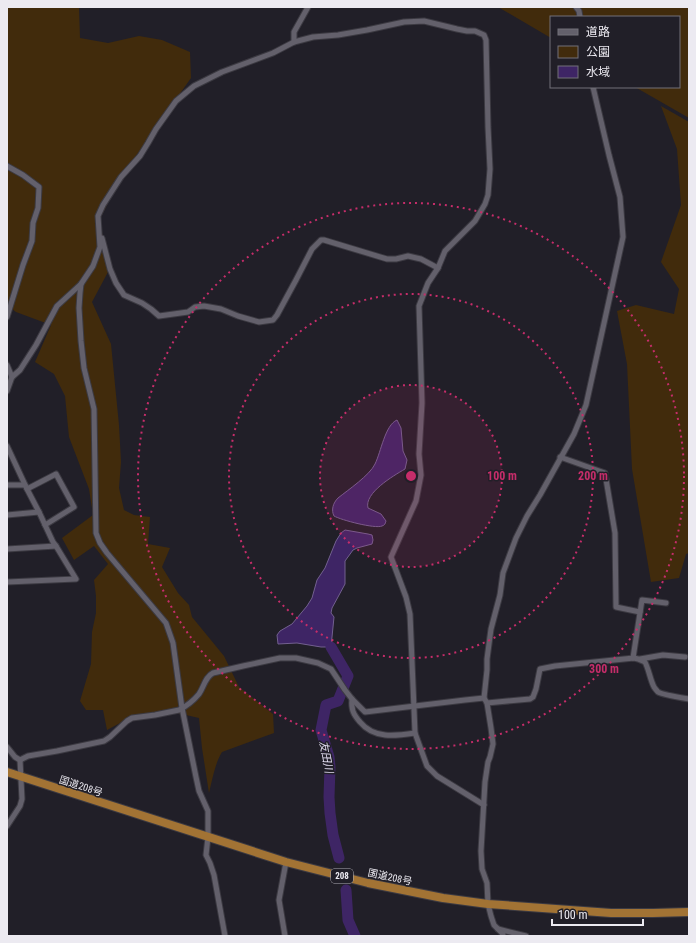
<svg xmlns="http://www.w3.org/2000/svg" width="696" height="943" font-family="'Roboto Condensed','Noto Sans JP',sans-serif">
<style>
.green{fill:#412b0c}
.water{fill:#3e2565;stroke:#72608f}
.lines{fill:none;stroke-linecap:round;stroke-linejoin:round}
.river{stroke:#3e2565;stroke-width:11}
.minor-casing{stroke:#3c3a42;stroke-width:7}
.trunk-casing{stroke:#3c3a42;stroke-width:10}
.minor{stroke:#63606b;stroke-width:5}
.trunk{stroke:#a27334;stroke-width:8}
.ring{fill:none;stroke:#c62d6a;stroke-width:2;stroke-dasharray:2 4}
.labels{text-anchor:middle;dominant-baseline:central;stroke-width:3;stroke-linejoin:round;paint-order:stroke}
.shield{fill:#211f28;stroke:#afadb5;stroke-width:1}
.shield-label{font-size:9px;font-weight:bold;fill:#eceaf1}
.street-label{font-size:10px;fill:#eceaf1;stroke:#211f28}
.water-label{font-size:11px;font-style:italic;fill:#e0dbef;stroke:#211f28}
.centre{fill:#c62d6a;stroke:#211f28;stroke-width:2}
.ring-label{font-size:12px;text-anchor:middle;font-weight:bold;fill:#c62d6a;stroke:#211f28;stroke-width:3;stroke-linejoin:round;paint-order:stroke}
</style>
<rect width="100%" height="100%" fill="#211f28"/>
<g class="green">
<path d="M7,7H79L80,38L108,43L139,36L162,40L190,52L191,78L121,177L100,219L108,272L92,302L111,344L119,425L121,462L119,488L124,510L134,515L150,517L148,544L170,548L162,567L178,593L189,605L192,617L224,656L239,687L273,714L274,733L222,752C215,763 212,781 209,793L202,748L199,718L177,713L155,716L135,715L107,730L103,710H86L80,701L91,664L92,632L96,613V596L94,580L108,564L94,546L74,560L62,538L93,515L89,489L69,437L65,396L54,374L35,362L51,325L16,312L7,305Z"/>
<path d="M498,7H689V118L635,87H679V17H551V38Z"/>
<path d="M661,106L689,122V553L686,554L679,578L651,582L632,469L627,364L617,311L636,305L674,314L679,289L661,262L681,205L677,149Z"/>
</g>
<g class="water">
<path d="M397,420L401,428L403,451L407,460L405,469C393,476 364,493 368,508L381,514L386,521C385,524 385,525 382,526C375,529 341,520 334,516C331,510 333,503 338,498C348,490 370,475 375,464C381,452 385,425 397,420Z"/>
<path d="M345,530L368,534L372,535L373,540L372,544L357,548L353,550L345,561V584L332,608L331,613L334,617L331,647H321L297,643L278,644L277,635L280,631L292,624L307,606L312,598L317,580L325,568L336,541L341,533Z"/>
</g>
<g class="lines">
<g class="river">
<path d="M331,647L348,676L338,701L326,705L321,730L329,757L330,767L329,797L330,813L333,835L339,858"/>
<path d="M346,890L348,920L355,936"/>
</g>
<g class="minor-casing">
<g id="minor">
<path d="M576,7L579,11L580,17"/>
<path d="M294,42V32L303,16L308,7"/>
<path d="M7,166L23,175L39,187L38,208L33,223L32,241L23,265L7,317"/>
<path d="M102,238L110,269L116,283L124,295L142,303L151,309L159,316L188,312L195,307L204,306L221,309L238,316L259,322L273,320L277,315L296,280L312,249L321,240H324L387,259H396L408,256L421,259L438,268"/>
<path d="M81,284L80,293L79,308L81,341L84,368L94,409L96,533L100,543L107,553L166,623L173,643L182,708L196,777L199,791L208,811V837L206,855L210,863L214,875L225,936"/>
<path d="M7,365L12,377"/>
<path d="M7,391L12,377L20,370L36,345L57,306L81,284L93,266L100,247L98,216L103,205L121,177L140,156L148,143L156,129L176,101L194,86L222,72L273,53L294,42L313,37L338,35L367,30L404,22L424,21L457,29L467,31H475L484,35L486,40L488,127L490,169L488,195L485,204L475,221L445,251L438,268L428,283L419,306L422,403L419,454L421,475L416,501L391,557L406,597L410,614L415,733L427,766L437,776L484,805"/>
<path d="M7,446L27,489L39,512L53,542L56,546L76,579L7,582"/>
<path d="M560,457L605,473L615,533L616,607L640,612"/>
<path d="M7,485H25"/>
<path d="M27,489L56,474L74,507L45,525"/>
<path d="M7,515L39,512"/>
<path d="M7,549L56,546"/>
<path d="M633,658L642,600L666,603"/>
<path d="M640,659L663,655L685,657"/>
<path d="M352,699C351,709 353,714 360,722C374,739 395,736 415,733"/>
<path d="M487,703L530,699L533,697L536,689L540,669L555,666L634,658L638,659L645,662C649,670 650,679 654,687C654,687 657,691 658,692C661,694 683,698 689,699"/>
<path d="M7,747L15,757L20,760"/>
<path d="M20,760L28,756L57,751L104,741L110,737L127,721L132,718L155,715L179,710C185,707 194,700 199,694C204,687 205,677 213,673L243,666L280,658H296L318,663L331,669L345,690L352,699L365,712L465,700L484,698"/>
<path d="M7,826L20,806L22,799L20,760"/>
<path d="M498,929L526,936"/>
<path d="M285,936L279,900L286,862"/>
<path d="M502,936L503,934L494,925L491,916L488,904L487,883L482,869L481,851L485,782L488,762L490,757L493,744L491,728L487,703L484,698L487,670V659L491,629L500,595L503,573L516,538L527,516L540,495L574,434L586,405L623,237L620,197L609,155L593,87"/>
</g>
</g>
<g class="trunk-casing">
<path id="trunk" d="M7,772L286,862L368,883L443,898L488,904L611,913H653L689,912"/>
</g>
<use href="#minor" class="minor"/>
<use href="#trunk" class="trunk"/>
</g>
<circle cx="411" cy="476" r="91" fill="#c62d6a" fill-opacity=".12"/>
<g class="ring">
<circle cx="411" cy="476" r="91"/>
<circle cx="411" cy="476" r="182"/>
<circle cx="411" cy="476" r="273"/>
</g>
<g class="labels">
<rect class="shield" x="331" y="869" width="22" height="14" rx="3"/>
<g class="shield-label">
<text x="342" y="876">208</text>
</g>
<g class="street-label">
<text transform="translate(81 786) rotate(18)">国道208号</text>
<text transform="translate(390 877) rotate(12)">国道208号</text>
</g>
<g class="water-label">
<text transform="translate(326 757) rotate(79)">友田川</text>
</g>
</g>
<circle cx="411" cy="476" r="6" class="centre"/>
<g class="ring-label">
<text x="502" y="480">100 m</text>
<text x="593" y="480">200 m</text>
<text x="604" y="673">300 m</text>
</g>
<rect width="696" height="943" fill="none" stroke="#eceaf1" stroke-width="16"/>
<rect x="550" y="16" width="130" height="72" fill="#211f28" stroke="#727078"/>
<rect x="558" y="29" width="20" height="6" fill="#63606b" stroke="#727078"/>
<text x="586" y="36" font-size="12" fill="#eceaf1">道路</text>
<rect x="558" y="46" width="20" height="12" fill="#412b0c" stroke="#727078"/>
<text x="586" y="56" font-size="12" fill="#eceaf1">公園</text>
<rect x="558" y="66" width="20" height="12" fill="#3e2565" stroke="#727078"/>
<text x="586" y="76" font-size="12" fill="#eceaf1">水域</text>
<path d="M552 919v6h91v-6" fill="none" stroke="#eceaf1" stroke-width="2"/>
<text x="558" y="919" font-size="12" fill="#eceaf1" stroke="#211f28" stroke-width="3" paint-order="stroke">100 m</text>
</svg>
